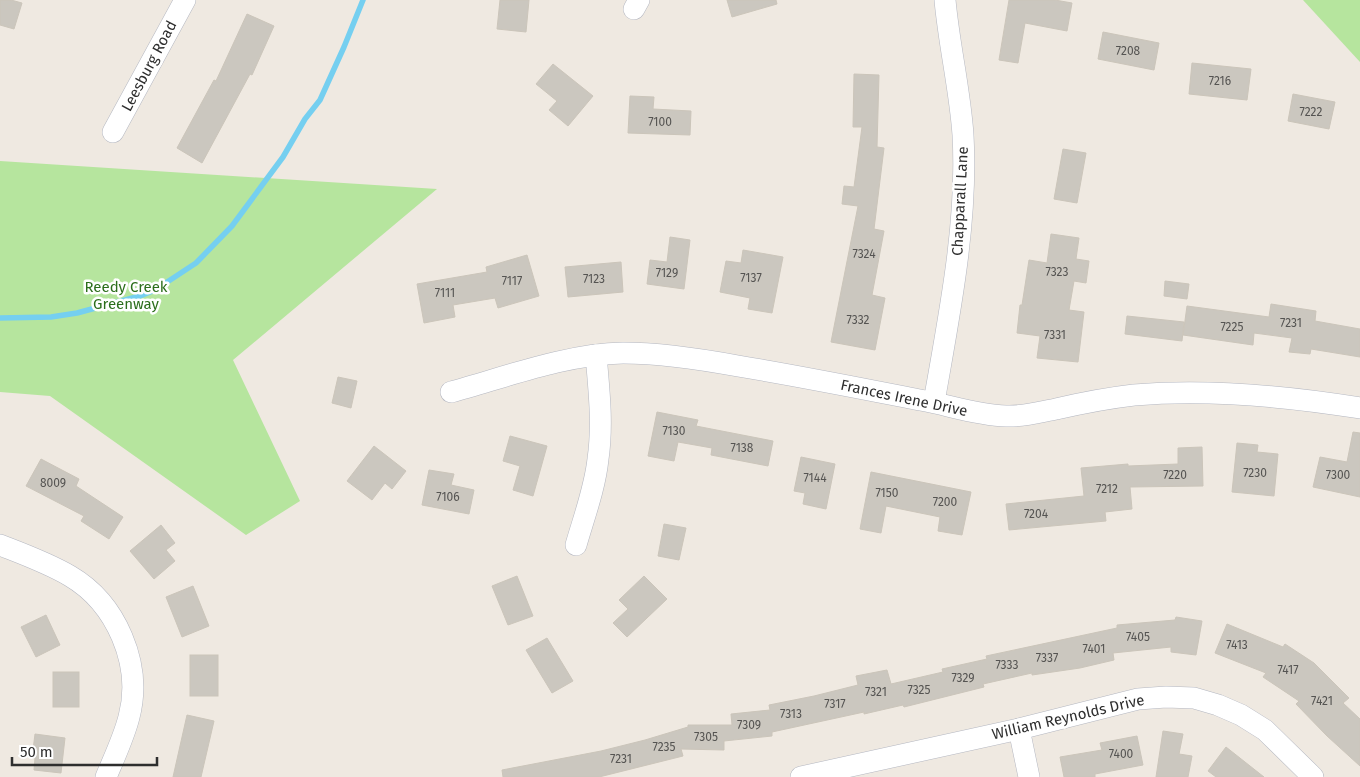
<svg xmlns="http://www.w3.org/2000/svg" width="1360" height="777" font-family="'Fira Sans',sans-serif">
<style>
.green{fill:#b6e59e}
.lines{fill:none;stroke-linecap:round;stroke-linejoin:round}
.stream{stroke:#75cff0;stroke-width:5.5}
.building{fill:#cbc7bf;stroke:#cbc5ba}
.minor-casing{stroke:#b4b7c1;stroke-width:22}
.minor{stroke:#fff;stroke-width:21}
.labels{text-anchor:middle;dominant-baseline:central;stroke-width:5;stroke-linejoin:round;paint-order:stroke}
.number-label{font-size:12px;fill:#555452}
.street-label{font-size:15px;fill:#2e2e2e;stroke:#fff}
.park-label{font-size:15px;fill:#2c6e1b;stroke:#fff}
</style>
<rect width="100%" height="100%" fill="#efe9e1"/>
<g class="green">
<path d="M1303,0H1360V62Z"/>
<path d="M0,161L437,189L233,360L300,501L246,535L50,396L0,392Z"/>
</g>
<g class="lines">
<path class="stream" d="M0,318L51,317L77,313L140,296L155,290L196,263L232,226L283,157L305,119L320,100L344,47L363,0"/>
</g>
<g class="building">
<path d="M0,0H11L22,3L14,29L0,25Z"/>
<path d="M500,0H529L526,32L497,29Z"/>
<path d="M727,0H776L777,4L732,17Z"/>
<path d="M1009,0H1055L1072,3L1067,31L1025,23L1018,63L999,60Z"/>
<path d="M247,14L274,26L252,75L250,74L202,163L177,148L214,80L216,81Z"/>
<path d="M1103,32L1159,43L1154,70L1098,59Z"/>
<path d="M1192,63L1251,69L1247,100L1189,94Z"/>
<path d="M553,64L593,96L568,126L549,110L557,101L536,84Z"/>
<path d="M854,74L879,75L877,147L884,148L874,229L884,231L872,295L885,298L875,350L831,342L858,206L842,204L844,186L854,187L862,127H853Z"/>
<path d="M1293,94L1335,102L1329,129L1288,121Z"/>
<path d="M630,96L654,97L653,109L691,111L690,135L628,133Z"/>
<path d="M1063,149L1086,153L1077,203L1054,199Z"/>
<path d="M1051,234L1079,238L1076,259L1089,261L1086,283L1074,281L1069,310L1084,312L1078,362L1037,358L1040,336L1017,333L1020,305H1022L1029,260L1047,263Z"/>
<path d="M670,237L690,240L684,289L647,284L650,260L667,262Z"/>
<path d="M743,250L783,257L772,313L748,309L750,298L720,292L726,261L741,263Z"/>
<path d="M527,255L539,296L498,308L495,298L453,305L455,317L424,323L417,284L487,272L486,267Z"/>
<path d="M621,262L623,292L568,297L565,267Z"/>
<path d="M1165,281L1189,284L1187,299L1164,296Z"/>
<path d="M1271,304L1316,311L1315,321L1360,329V357L1311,349L1310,354L1289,352L1292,338L1254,333L1253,345L1183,335L1187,306L1269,317Z"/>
<path d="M1127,316L1184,322L1182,341L1125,334Z"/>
<path d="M338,377L357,381L351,408L332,403Z"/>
<path d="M657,412L698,420L696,426L773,441L768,466L711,455L712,448L678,442L674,461L648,456Z"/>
<path d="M1353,432L1360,433V497L1313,487L1320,457L1347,462Z"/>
<path d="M510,436L547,446L533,496L513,490L520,466L503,461Z"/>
<path d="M1237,443L1258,445L1257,452L1278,454L1274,496L1232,492Z"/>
<path d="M374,446L406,471L392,489L385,483L372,500L347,481Z"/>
<path d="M1202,447L1203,486L1130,487L1132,509L1105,512L1106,521L1009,530L1006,504L1084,496L1081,468L1128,464V466L1178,464V448Z"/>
<path d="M801,457L835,464L826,509L803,504L805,493L794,491Z"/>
<path d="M41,459L79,479L76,486L123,517L109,539L81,521L84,516L26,486Z"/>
<path d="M429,470L454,474L451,485L474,490L469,514L422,505Z"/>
<path d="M871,472L971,492L962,535L938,531L940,517L886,506L881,533L860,529Z"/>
<path d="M664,524L686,528L679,560L658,556Z"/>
<path d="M161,525L175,543L166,550L175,561L154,579L130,551Z"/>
<path d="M517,576L533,616L508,625L492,586Z"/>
<path d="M644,576L667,599L627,637L613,623L628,609L619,600Z"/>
<path d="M193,586L209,626L182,637L166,597Z"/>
<path d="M46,615L60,645L36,657L21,627Z"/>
<path d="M1176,617L1202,621L1196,655L1171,652V647L1113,653L1114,660L1080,668L1032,675V673L983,684L984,687L904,707L903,705L864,714V712L772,732V736L724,741V750L681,749L683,756L599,777H503L502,770L601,751L645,740L688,727V725H732L731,714L770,710L769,705L814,696L858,685L856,676L887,670L891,684L943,672L942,669L987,659L986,656L1117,628V625L1175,620Z"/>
<path d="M1227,624L1283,647L1285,644L1314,663L1349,698L1343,703L1360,719V766L1327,736L1296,704L1299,701L1263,677L1266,673L1215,653Z"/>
<path d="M547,638L573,681L552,693L526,650Z"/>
<rect x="190" y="655" width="28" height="41"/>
<rect x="53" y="672" width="26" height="35"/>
<path d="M187,715L214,721L201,777H173Z"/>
<path d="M1163,731L1183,734L1179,754L1192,756L1188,777H1156Z"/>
<path d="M35,734L65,738L61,773L34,770L35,758H32Z"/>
<path d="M1137,736L1143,765L1095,774V777H1064L1060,757L1102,750L1100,743Z"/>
<path d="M1226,747L1264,777H1216L1208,771Z"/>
</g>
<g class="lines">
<g class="minor-casing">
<g id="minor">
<path d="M634,9L639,0"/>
<path d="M113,132L185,0"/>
<path d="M451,392C506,377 566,354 623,353C661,353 700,359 738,366C799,376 859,388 920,400C949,405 976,415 1006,416C1023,417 1040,412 1056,409C1082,403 1108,398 1134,395C1209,389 1286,396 1360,408"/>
<path d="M934,402C949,316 968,223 963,135C960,90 949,45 945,0"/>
<path d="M0,545C23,554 48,563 70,576C116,603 143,664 129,717C124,737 114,758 106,777"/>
<path d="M576,545C584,517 595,488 598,459C603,424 599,390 596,355"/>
<path d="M1019,729L1029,777"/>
<path d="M801,777L1019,729L1138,699L1166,697L1194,698L1218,705L1241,715L1265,730L1313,777"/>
</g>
</g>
<use href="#minor" class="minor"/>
</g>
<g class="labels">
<g class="number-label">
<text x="1128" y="51">7208</text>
<text x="1220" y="81">7216</text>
<text x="1311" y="112">7222</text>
<text x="660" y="122">7100</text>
<text x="864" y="254">7324</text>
<text x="1057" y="272">7323</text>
<text x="667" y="273">7129</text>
<text x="751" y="278">7137</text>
<text x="594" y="279">7123</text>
<text x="512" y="281">7117</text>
<text x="445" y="293">7111</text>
<text x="858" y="320">7332</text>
<text x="1291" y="323">7231</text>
<text x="1232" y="327">7225</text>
<text x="1055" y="335">7331</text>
<text x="674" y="431">7130</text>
<text x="742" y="448">7138</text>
<text x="1255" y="473">7230</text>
<text x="1175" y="475">7220</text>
<text x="1338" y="475">7300</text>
<text x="815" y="478">7144</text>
<text x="53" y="483">8009</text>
<text x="1107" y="489">7212</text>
<text x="887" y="493">7150</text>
<text x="448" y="497">7106</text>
<text x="945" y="502">7200</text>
<text x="1036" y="514">7204</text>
<text x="1138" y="637">7405</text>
<text x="1237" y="645">7413</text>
<text x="1094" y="649">7401</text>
<text x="1047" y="658">7337</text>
<text x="1007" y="665">7333</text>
<text x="1288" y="670">7417</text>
<text x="963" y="678">7329</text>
<text x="919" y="690">7325</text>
<text x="876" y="692">7321</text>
<text x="1322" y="701">7421</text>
<text x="835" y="704">7317</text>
<text x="791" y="714">7313</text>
<text x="749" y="725">7309</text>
<text x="706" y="737">7305</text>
<text x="664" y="747">7235</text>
<text x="1121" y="754">7400</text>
<text x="621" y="759">7231</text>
</g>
<g class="street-label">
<text transform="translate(149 66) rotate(-62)">Leesburg Road</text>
<text transform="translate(960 201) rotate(-87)">Chapparall Lane</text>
<text transform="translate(904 398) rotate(12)">Frances Irene Drive</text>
<text transform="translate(1068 717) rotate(-13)">William Reynolds Drive</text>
</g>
<g class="park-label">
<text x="126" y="287">Reedy Creek<tspan x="126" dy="17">Greenway</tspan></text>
</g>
</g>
<path d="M12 757v8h145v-8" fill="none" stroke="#2e2e2e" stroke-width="2.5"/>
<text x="20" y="757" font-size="15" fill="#2e2e2e" stroke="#ffffff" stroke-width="4" paint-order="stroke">50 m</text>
</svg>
